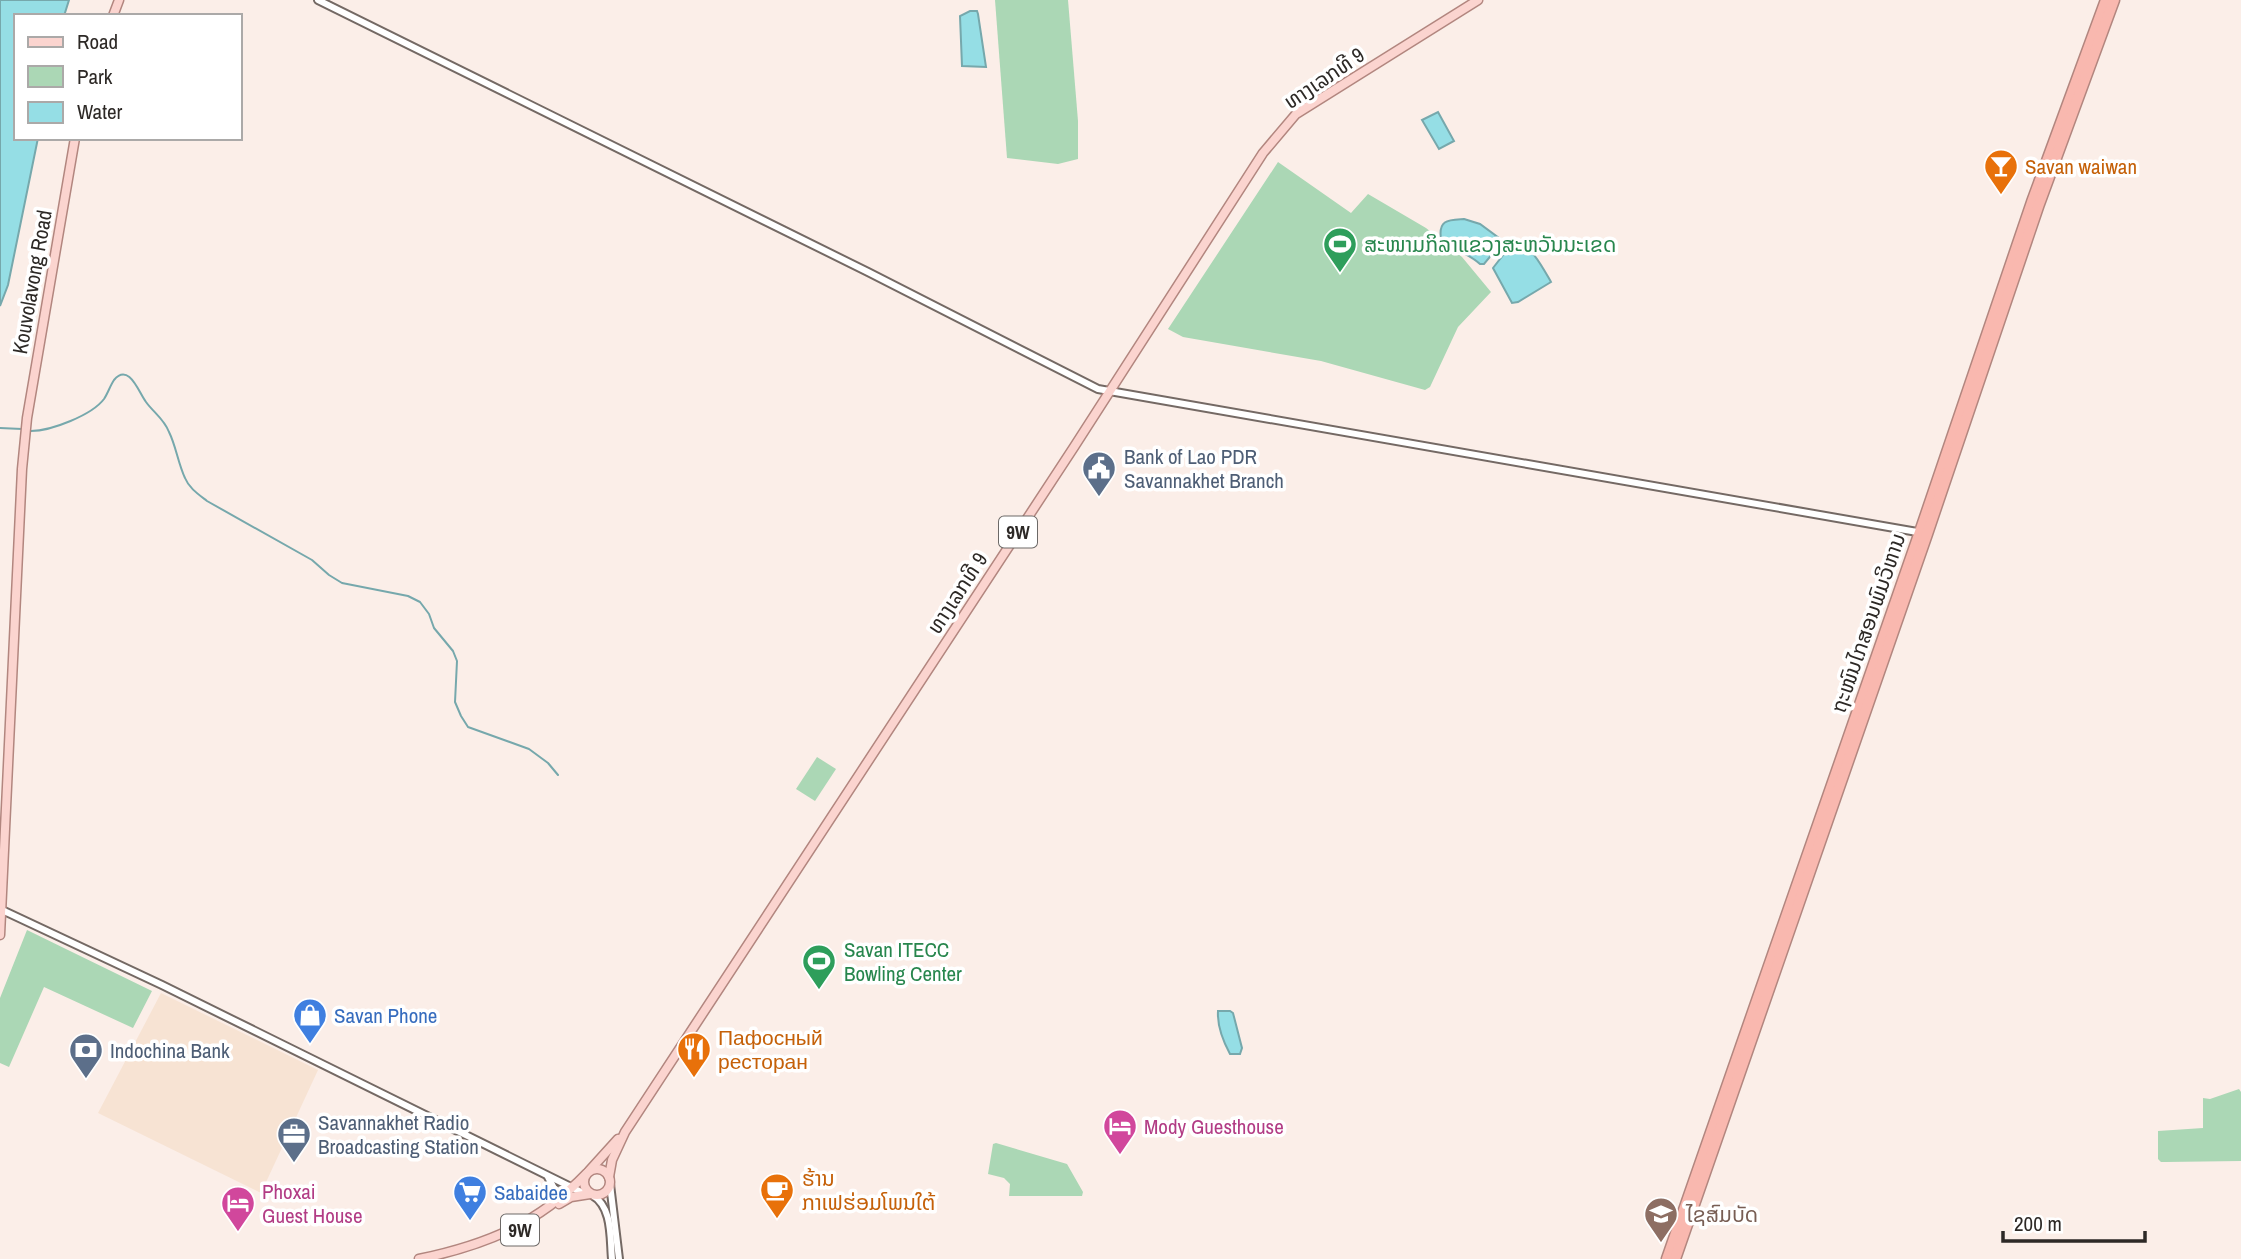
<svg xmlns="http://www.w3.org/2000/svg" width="2241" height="1259" font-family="'Archivo Narrow','Noto Sans Lao',sans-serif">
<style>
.commercial{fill:#f7e3d3}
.green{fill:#abd7b5}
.water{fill:#95dee5;stroke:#76a8ac;stroke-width:2}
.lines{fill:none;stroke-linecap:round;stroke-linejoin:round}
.stream{stroke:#76a8ac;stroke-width:2}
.minor-casing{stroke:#746964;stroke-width:10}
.major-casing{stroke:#b2867f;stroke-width:11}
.highway-casing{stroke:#b2867f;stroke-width:13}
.minor{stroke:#fff;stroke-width:6}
.major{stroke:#fbd4cf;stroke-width:8}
.highway{stroke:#f9b8af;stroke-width:10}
.labels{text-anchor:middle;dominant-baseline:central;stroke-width:7;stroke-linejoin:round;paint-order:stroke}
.shield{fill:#fff;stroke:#6c6967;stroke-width:2}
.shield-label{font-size:19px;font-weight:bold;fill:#2d2926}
.street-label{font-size:21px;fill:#2d2926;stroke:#fff}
.food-label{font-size:21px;fill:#c56008;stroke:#fff;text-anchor:start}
.leisure-label{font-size:21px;fill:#27864d;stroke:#fff;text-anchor:start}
.service-label{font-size:21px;fill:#4e5e75;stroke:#fff;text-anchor:start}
.shop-label{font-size:21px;fill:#366cbe;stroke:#fff;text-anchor:start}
.hotel-label{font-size:21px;fill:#b23c85;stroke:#fff;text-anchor:start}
.education-label{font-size:21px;fill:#785e54;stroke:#fff;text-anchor:start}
</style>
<rect width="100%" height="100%" fill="#fbeee8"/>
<path class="commercial" d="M161,993L318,1070L261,1193L98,1113Z"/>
<g class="green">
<path d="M995,0H1068L1078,121V159L1058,164L1007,158Z"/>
<path d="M1278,162L1351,213L1368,194L1426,228L1462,257L1491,292L1458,327L1430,387L1425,390L1321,361L1183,337L1168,329Z"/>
<path d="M817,757L836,769L815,801L796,789Z"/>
<path d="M27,930L152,991L133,1028L44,987L9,1067L0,1063V998Z"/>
<path d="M2239,1089L2241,1092V1161L2166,1162H2161L2158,1159V1131L2203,1128V1098L2210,1099Z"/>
<path d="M996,1143L1067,1164L1083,1192L1082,1196H1009L1010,1184L1004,1178L988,1174L993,1144Z"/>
</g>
<g class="water">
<path d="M0,0H69L64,16H16V138H38L8,285L0,306Z"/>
<path d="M970,11H977L978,14L986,67L962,66L960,16Z"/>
<path d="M1438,112L1454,141L1439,149L1422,120Z"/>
<path d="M1464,219L1480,224L1503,241L1484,264H1480C1468,253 1453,250 1441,239C1438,219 1449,220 1464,219Z"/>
<path d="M1514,241C1531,244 1543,268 1551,282L1518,302L1512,303L1493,268Z"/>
<path d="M1218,1011H1230L1233,1013L1242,1048L1240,1054H1230C1223,1041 1217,1027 1218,1011Z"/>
</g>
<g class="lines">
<g class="stream">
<path d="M0,428L22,429"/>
<path d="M31,431C51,431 92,415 104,399C108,393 110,386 114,380C129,362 139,393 146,402C154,413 164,419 169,432C176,446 178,463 185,478C189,488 198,494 207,501L312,560L329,575L342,583L408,596L420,602L429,614L434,628L453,651L457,661L455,702L461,716L468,727L529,749L548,763L558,775"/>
</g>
<g class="minor-casing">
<g id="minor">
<path d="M318,0L868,272L1098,389L1923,533"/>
<path d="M2,910L162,985L585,1194"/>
<path d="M548,1177L556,1192L553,1202"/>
<path d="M610,1184L619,1259"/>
<path d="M592,1195C613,1207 610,1238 612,1259"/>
</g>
</g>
<g class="major-casing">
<g id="major">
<path d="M113,16L119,0"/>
<path d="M0,935L22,469L27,418L75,138"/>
<circle cx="597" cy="1182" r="13"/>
<path d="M589,1171L618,1139"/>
<path d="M609,1177L612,1160L625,1132L1074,447L1263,153L1296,114L1478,0"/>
<path d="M559,1204L571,1197L590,1194"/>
<path d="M419,1259C486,1245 538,1224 587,1173"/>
</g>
</g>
<g class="highway-casing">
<g id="highway">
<path d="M1667,1259L1920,532L2032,202L2106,0"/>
<path d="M1675,1259L1927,534L2039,204L2114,0"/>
</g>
</g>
<use href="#minor" class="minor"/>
<use href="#major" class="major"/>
<use href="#highway" class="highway"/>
</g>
<defs>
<g id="bar-pin" transform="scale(1.75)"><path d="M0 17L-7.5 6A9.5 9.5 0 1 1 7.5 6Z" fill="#e8710a" stroke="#fff"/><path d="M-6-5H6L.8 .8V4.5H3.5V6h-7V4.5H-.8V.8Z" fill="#fff"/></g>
<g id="stadium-pin" transform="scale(1.75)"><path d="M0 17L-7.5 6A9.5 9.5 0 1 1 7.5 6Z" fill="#2e9e5b" stroke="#fff"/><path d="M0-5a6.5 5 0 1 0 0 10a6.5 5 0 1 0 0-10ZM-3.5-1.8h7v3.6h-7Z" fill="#fff"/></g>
<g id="civic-pin" transform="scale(1.75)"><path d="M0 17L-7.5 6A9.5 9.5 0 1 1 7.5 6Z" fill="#5c6f8a" stroke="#fff"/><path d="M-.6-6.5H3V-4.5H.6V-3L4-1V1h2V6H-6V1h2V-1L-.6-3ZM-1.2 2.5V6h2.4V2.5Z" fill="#fff"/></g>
<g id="shop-pin" transform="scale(1.75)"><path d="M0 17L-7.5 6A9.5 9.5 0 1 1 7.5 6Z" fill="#3f7fe0" stroke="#fff"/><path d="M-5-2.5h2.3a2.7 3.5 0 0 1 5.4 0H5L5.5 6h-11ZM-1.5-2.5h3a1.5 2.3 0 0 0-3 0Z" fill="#fff"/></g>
<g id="restaurant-pin" transform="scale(1.75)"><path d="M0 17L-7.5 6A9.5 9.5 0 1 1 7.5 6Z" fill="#e8710a" stroke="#fff"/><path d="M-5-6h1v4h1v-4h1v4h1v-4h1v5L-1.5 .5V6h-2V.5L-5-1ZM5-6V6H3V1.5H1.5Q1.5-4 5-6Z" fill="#fff"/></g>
<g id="bank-pin" transform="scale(1.75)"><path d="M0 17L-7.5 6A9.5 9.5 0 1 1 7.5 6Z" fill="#5c6f8a" stroke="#fff"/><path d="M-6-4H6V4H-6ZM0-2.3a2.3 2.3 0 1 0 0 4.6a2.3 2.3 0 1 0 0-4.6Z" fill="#fff"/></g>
<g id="hotel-pin" transform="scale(1.75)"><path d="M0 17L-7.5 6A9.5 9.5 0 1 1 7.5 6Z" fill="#d1479c" stroke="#fff"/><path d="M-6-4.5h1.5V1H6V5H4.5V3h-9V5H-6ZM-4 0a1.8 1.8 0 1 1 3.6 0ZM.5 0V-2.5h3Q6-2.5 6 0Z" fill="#fff"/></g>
<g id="office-pin" transform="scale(1.75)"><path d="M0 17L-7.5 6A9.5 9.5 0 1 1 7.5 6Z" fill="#5c6f8a" stroke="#fff"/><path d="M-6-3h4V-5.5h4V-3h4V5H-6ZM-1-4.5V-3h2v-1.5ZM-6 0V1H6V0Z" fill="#fff"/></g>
<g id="cafe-pin" transform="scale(1.75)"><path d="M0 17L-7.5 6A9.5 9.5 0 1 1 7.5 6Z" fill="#e8710a" stroke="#fff"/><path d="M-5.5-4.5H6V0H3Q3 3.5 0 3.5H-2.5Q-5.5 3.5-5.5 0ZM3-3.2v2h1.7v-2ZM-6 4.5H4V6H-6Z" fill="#fff"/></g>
<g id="supermarket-pin" transform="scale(1.75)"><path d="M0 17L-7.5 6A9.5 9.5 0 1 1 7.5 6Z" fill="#3f7fe0" stroke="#fff"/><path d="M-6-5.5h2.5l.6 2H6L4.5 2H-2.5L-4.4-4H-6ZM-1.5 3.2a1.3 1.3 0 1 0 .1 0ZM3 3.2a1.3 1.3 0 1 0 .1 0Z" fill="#fff"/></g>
<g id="school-pin" transform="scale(1.75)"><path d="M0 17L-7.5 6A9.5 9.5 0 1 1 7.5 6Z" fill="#8d6e63" stroke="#fff"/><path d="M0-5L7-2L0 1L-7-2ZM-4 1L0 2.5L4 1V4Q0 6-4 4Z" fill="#fff"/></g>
</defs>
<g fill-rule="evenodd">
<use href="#bar-pin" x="2001" y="166"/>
<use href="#stadium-pin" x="1340" y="244"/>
<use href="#civic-pin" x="1099" y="468"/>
<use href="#stadium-pin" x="819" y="961"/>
<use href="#shop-pin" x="310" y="1015"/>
<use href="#restaurant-pin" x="694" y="1049"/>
<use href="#bank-pin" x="86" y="1050"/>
<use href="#hotel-pin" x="1120" y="1126"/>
<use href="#office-pin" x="294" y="1134"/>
<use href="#cafe-pin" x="777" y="1190"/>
<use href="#supermarket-pin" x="470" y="1192"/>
<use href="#hotel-pin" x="238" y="1203"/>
<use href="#school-pin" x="1661" y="1214"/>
</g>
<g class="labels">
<g class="shield">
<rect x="999" y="516.5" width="38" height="31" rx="5"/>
<rect x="501" y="1214.5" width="38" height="31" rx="5"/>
</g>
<g class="shield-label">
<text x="1018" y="532">9W</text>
<text x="520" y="1230">9W</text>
</g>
<g class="street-label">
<text transform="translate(1324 78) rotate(-34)">ທາງເລກທີ 9</text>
<text transform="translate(32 282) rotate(-80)">Kouvolavong Road</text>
<text transform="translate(957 593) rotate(-57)">ທາງເລກທີ 9</text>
<text transform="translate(1868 623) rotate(-71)">ຖະໜົນໄກສອນພົມວິຫານ</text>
</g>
<g class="food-label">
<text x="2025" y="166">Savan waiwan</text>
<text x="718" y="1037">Пафосный<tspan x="718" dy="24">ресторан</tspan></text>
<text x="802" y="1178">ຮ້ານ<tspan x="802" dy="24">ກາເຟຮ່ອມໂພນໃຕ້</tspan></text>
</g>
<g class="leisure-label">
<text x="1364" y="244">ສະໜາມກິລາແຂວງສະຫວັນນະເຂດ</text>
<text x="844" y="949">Savan ITECC<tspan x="844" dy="24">Bowling Center</tspan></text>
</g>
<g class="service-label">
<text x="1124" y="456">Bank of Lao PDR<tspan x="1124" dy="24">Savannakhet Branch</tspan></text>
<text x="110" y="1050">Indochina Bank</text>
<text x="318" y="1122">Savannakhet Radio<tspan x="318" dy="24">Broadcasting Station</tspan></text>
</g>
<g class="shop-label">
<text x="334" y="1015">Savan Phone</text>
<text x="494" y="1192">Sabaidee</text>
</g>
<g class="hotel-label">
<text x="1144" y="1126">Mody Guesthouse</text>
<text x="262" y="1191">Phoxai<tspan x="262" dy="24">Guest House</tspan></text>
</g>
<g class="education-label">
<text x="1686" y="1214">ໄຊສົມບັດ</text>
</g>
</g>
<rect x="14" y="14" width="228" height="126" fill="#ffffff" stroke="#aba9a8" stroke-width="2"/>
<rect x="28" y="37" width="35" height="10" fill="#fbd4cf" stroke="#aba9a8" stroke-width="2"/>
<text x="77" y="49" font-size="21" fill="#2d2926">Road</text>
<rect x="28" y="66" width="35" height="21" fill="#abd7b5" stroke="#aba9a8" stroke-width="2"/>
<text x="77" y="84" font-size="21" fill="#2d2926">Park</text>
<rect x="28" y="102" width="35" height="21" fill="#95dee5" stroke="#aba9a8" stroke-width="2"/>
<text x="77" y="119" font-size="21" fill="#2d2926">Water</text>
<path d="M2003 1231v10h142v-10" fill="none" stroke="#2d2926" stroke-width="3.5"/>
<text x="2014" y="1231" font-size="21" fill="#2d2926" stroke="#ffffff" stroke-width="5" paint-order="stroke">200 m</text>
</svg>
